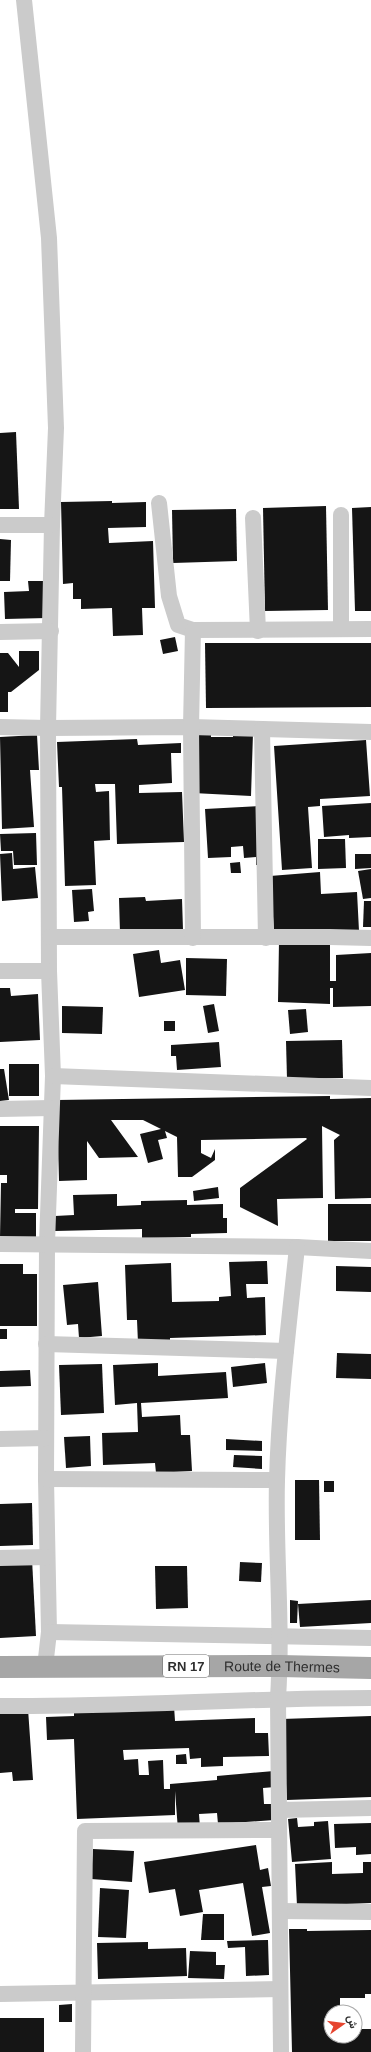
<svg xmlns="http://www.w3.org/2000/svg" width="371" height="2052" font-family="Arial,Vazirmatn,sans-serif">
<style>
.building{fill:#151515}
.lines{fill:none;stroke-linecap:round;stroke-linejoin:round}
.minor{stroke:#cbcbcb;stroke-width:16}
.primary{stroke:#a6a6a6;stroke-width:22}
.labels{text-anchor:middle;dominant-baseline:central;stroke-width:4;stroke-linejoin:round;paint-order:stroke}
.shield{fill:#fff;stroke:#6d6d6d;stroke-width:1}
.shield-label{font-size:13px;font-weight:bold;fill:#2e2e2e}
.street-label{font-size:14px;fill:#2e2e2e;stroke:#fff}
</style>
<rect width="100%" height="100%" fill="#fff"/>
<g class="building">
<path d="M16,432L19,509H0V433Z"/>
<path d="M112,501V503L146,502V527L108,528L109,543L153,541L155,608H142L143,635L113,636L112,608L81,609V599H73V583L63,584L61,502Z"/>
<path d="M326,506L328,610L265,611L263,508Z"/>
<path d="M371,507V611H355L352,508Z"/>
<path d="M236,509L237,561L173,563L172,510Z"/>
<path d="M0,539L11,540L10,581H0Z"/>
<path d="M28,581H45L47,618L5,619L4,592L29,591Z"/>
<path d="M175,637L178,651L163,654L160,640Z"/>
<path d="M205,643H371V707L206,708Z"/>
<path d="M19,651H39V670L11,692H8V712H0V653H8L19,667Z"/>
<path d="M194,731L211,732V737H233V733H253L251,796L193,793Z"/>
<path d="M37,735L39,770H30L34,827L2,829L0,737Z"/>
<path d="M137,739L138,745L181,743V753H171L172,783L139,785V793L182,792L184,842L117,844L115,784H95L96,792L109,791L110,840L94,841L96,885L65,886L62,787H59L57,742Z"/>
<path d="M366,740L370,796L320,799V806L308,807L312,868L282,870L274,746Z"/>
<path d="M371,803V837L349,838V835L324,837L322,806Z"/>
<path d="M260,806L263,865H256V857L244,858L243,846L231,847V857L208,858L205,809Z"/>
<path d="M36,833L37,865H14L13,851H1L0,834Z"/>
<path d="M318,839H345L346,868L318,869Z"/>
<path d="M12,853L13,869L35,867L38,898L2,901L0,854Z"/>
<path d="M355,854H371V868L355,869Z"/>
<path d="M240,862L241,873H231L230,863Z"/>
<path d="M371,869V898L363,899L358,871Z"/>
<path d="M320,872L321,894L357,892L359,931L274,930L270,876Z"/>
<path d="M92,889L94,911L88,912L89,921L74,922L72,890Z"/>
<path d="M145,897L146,901L182,899L183,930L120,933L119,898Z"/>
<path d="M364,901H371V927H363Z"/>
<path d="M330,937V981H336V955L371,953V1006L333,1007V988H330V1004L278,1002L279,941Z"/>
<path d="M159,950L161,963L180,960L185,990L139,997L133,954Z"/>
<path d="M186,958L227,959L226,996L186,995Z"/>
<path d="M0,988H10L11,996L38,994L40,1040L0,1042Z"/>
<path d="M214,1004L219,1031L208,1033L203,1006Z"/>
<path d="M62,1006L103,1007L102,1034L62,1033Z"/>
<path d="M306,1009L308,1032L290,1034L288,1010Z"/>
<rect x="164" y="1021" width="11" height="10"/>
<path d="M342,1040L343,1078L287,1079L286,1041Z"/>
<path d="M219,1042L221,1067L177,1070L176,1056H171V1045Z"/>
<rect x="9" y="1064" width="30" height="32"/>
<path d="M0,1069H4L9,1100L0,1101Z"/>
<path d="M330,1096V1099L371,1098V1198L335,1199L334,1140L340,1135L322,1126L323,1198L277,1199L278,1226L240,1207V1188L307,1139L306,1138L201,1140V1153L211,1158L215,1149V1160L192,1177H178L177,1137L165,1131L167,1138L158,1140L163,1159L148,1163L140,1134L161,1129L143,1120H111L138,1157L99,1158L87,1141V1180L59,1181L57,1100Z"/>
<path d="M0,1126H39L38,1209H15V1213H36V1237H0L1,1183H7V1175H0Z"/>
<path d="M218,1187L219,1198L194,1201L193,1191Z"/>
<path d="M117,1194V1206L141,1205V1201L187,1200V1205L223,1204V1218H227V1233L191,1234V1237L142,1238V1229L55,1231V1216L74,1215L73,1195Z"/>
<rect x="328" y="1204" width="43" height="37"/>
<path d="M267,1261L268,1284H246L247,1298L265,1297L266,1335L170,1338V1342L138,1343L137,1320H127L125,1265L171,1263L172,1302L219,1301V1297L231,1296L229,1262Z"/>
<path d="M0,1264H23V1274H37V1326H0Z"/>
<path d="M336,1266L371,1267V1292L336,1291Z"/>
<path d="M98,1282L102,1336L79,1338L78,1324L67,1325L63,1285Z"/>
<rect x="0" y="1329" width="7" height="10"/>
<path d="M337,1353L371,1354V1379L336,1378Z"/>
<path d="M158,1363V1376L226,1372L228,1398L141,1403L142,1417L180,1415L181,1435H190L192,1471L156,1473L155,1463L103,1465L102,1433L138,1432L137,1403L115,1405L113,1365Z"/>
<path d="M265,1363L267,1383L233,1387L231,1367Z"/>
<path d="M102,1364L104,1413L61,1415L59,1365Z"/>
<path d="M30,1370L31,1386L0,1387V1371Z"/>
<path d="M90,1436L91,1466L66,1468L64,1437Z"/>
<path d="M226,1439L262,1441V1451L226,1450Z"/>
<path d="M234,1455L262,1456V1469L233,1467Z"/>
<path d="M295,1480H319L320,1540H295Z"/>
<rect x="324" y="1481" width="10" height="11"/>
<path d="M32,1503L33,1545L0,1546V1504Z"/>
<path d="M32,1559L36,1636L0,1638V1561Z"/>
<path d="M240,1562L262,1563L261,1582L239,1581Z"/>
<path d="M155,1566H187L188,1608L156,1609Z"/>
<path d="M290,1600L298,1601L297,1623H290Z"/>
<path d="M371,1600V1623L300,1627L298,1604Z"/>
<path d="M174,1706L175,1721L255,1718V1733H268L269,1756L223,1757V1766L201,1767V1758L190,1759L189,1748L123,1750L124,1760L138,1759L139,1775H149L148,1761L163,1760L164,1789H170V1784L217,1780V1776L274,1771L275,1787L263,1788L264,1804H272L274,1820L218,1824L217,1813L199,1814L200,1828L178,1830L175,1791V1815L77,1819L74,1739L47,1740L46,1717L74,1716V1709Z"/>
<path d="M28,1709L33,1780L13,1781L12,1772L0,1773V1711Z"/>
<path d="M371,1716V1797L287,1800L282,1719Z"/>
<path d="M186,1754L187,1764H176V1755Z"/>
<path d="M297,1818L298,1827L314,1826V1822L328,1821L331,1859L292,1862L288,1819Z"/>
<path d="M371,1823V1854L356,1855V1847L335,1848L334,1824Z"/>
<path d="M256,1845L260,1870L268,1868L271,1886L262,1887L270,1933L252,1936L243,1883L199,1890L203,1912L180,1916L175,1889L149,1893L144,1862Z"/>
<path d="M93,1849L134,1851L132,1882L91,1879Z"/>
<path d="M332,1862V1874L363,1873V1862H371V1903L297,1906L295,1864Z"/>
<path d="M100,1888L129,1890L126,1938L98,1937Z"/>
<path d="M203,1914H224V1940H201Z"/>
<path d="M289,1929H307V1931L371,1930V1994H365V1998H340V2012H331V2036H355V2029H371V2052H292Z"/>
<path d="M268,1940L269,1975L246,1976L245,1947L228,1948L227,1941Z"/>
<path d="M148,1942V1949L186,1948L187,1976L98,1979L97,1943Z"/>
<path d="M190,1951L216,1952V1965H225L224,1979L188,1978Z"/>
<path d="M72,2004V2022H59V2005Z"/>
<rect x="0" y="2018" width="44" height="34"/>
</g>
<g class="lines">
<g class="minor">
<path d="M24,0L49,238L56,428L52,525L48,728L49,971L53,1076L47,1243L46,1479L49,1632L45,1667"/>
<path d="M159,503L169,596L178,625L193,630L371,629"/>
<path d="M341,515V629"/>
<path d="M253,518L258,631"/>
<path d="M0,525H52"/>
<path d="M0,632L51,631"/>
<path d="M0,727L48,728L191,727L371,732"/>
<path d="M262,729L266,938"/>
<path d="M50,937H330L371,938"/>
<path d="M193,938L191,727L193,630"/>
<path d="M0,971H49"/>
<path d="M53,1076L371,1088"/>
<path d="M0,1109L51,1108"/>
<path d="M0,1244L297,1247L371,1251"/>
<path d="M46,1344L286,1351"/>
<path d="M0,1439L46,1438"/>
<path d="M46,1479L277,1480"/>
<path d="M0,1558L47,1557"/>
<path d="M49,1632L371,1638"/>
<path d="M0,1706C124,1707 247,1698 371,1698"/>
<path d="M280,1810L371,1808"/>
<path d="M280,1911L371,1912"/>
<path d="M0,1994L280,1989"/>
<path d="M83,2052L85,1831L278,1830"/>
<path d="M281,2052L278,1698C283,1625 275,1552 277,1480C279,1402 289,1324 297,1247"/>
</g>
<path class="primary" id="s1" d="M0,1667L280,1666L371,1668"/>
</g>
<g class="labels">
<rect class="shield" x="163" y="1655" width="46" height="22" rx="3"/>
<g class="shield-label">
<text x="186" y="1666">RN 17</text>
</g>
<g class="street-label">
<text stroke="none"><textPath href="#s1" startOffset="282">Route de Thermes</textPath></text>
</g>
</g>
<g transform="translate(343 2024) rotate(76)"><circle r="19" fill="#ffffff" stroke="#ababab"/>
<path d="M0-3L7 15L0 10L-7 15Z" fill="#e6452f"/>
<text y="-6" font-size="11" font-weight="bold" text-anchor="middle" fill="#2e2e2e">ش</text>
</g>
</svg>
